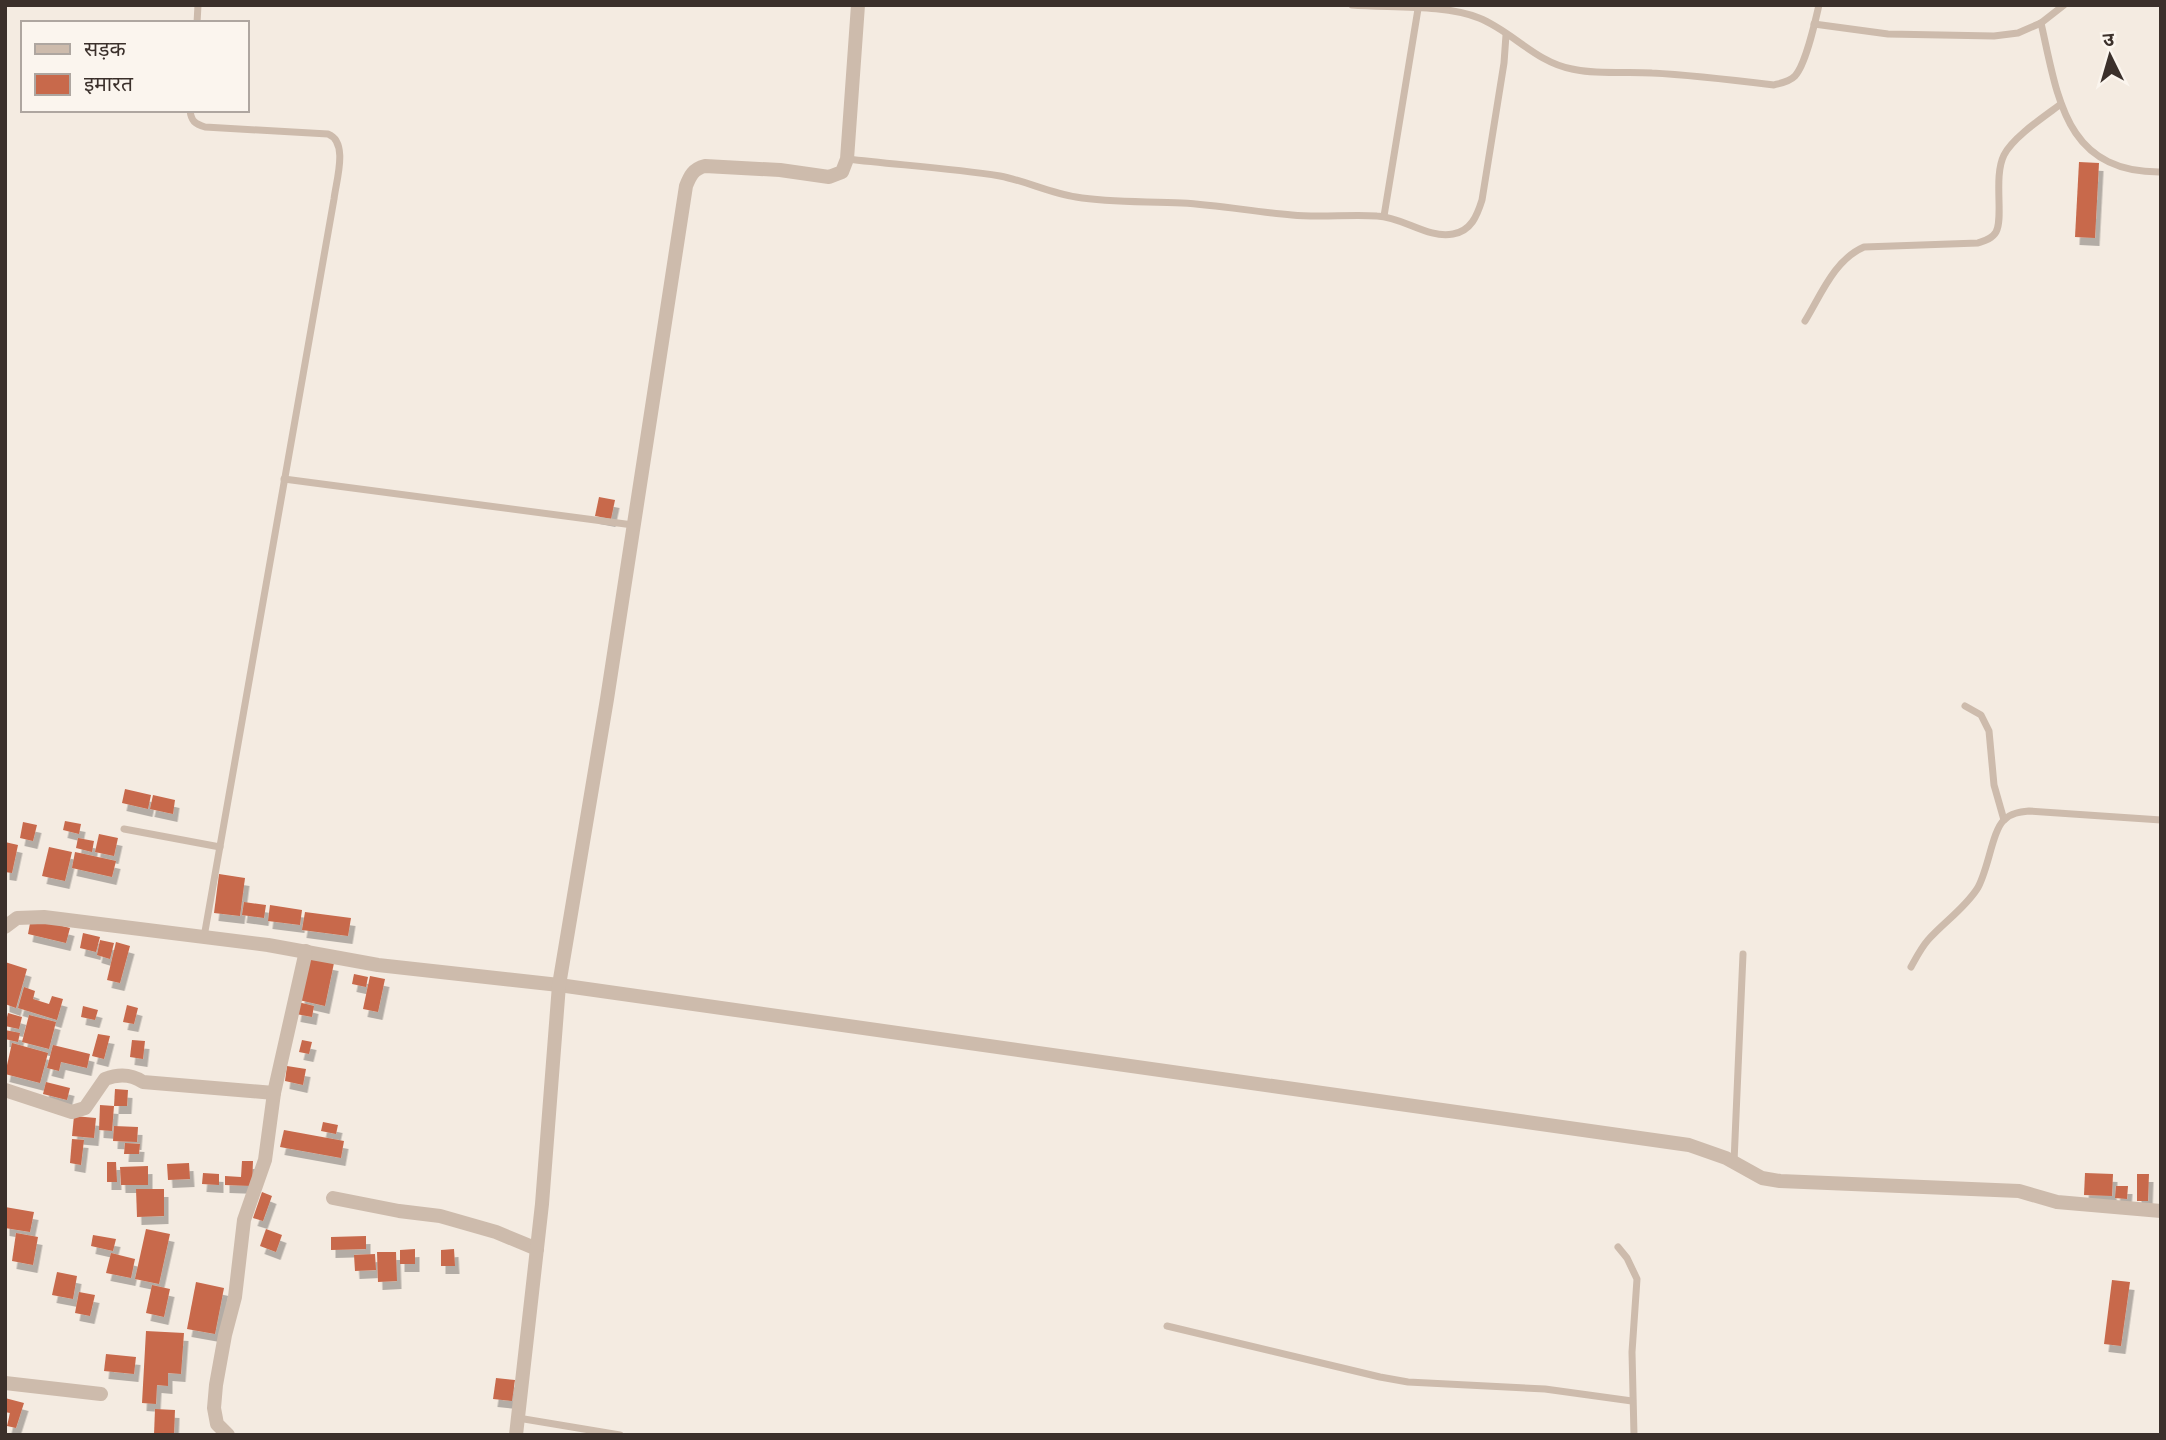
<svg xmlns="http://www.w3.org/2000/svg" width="2166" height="1440" font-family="Figtree,'Noto Sans Devanagari',sans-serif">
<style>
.building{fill:#c8694b;filter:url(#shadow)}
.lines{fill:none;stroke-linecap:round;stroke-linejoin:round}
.service{stroke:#cdbbac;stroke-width:7}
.minor{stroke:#cdbbac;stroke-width:14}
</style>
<defs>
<filter id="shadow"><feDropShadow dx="4.5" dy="8" stdDeviation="0" flood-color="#0004"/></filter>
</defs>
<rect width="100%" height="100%" fill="#f4ebe1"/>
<g class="building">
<path d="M2079,162L2099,163L2095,238L2075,237Z"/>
<path d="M599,497L615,500L611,519L595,516Z"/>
<path d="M125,789L151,795L148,809L122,803Z"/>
<path d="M153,795L175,800L173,814L150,809Z"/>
<path d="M65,821L81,824L79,834L63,830Z"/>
<path d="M23,822L37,825L33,841L20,838Z"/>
<path d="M99,834L118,838L114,856L95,852Z"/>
<path d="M78,838L94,841L92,852L76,848Z"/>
<path d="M5,842L18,845L12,873L5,872Z"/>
<path d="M49,847L72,852L65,881L42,876Z"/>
<path d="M75,852L116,861L112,877L72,868Z"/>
<path d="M219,874L245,878L240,916L214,913Z"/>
<path d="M244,902L266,905L264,918L242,915Z"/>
<path d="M270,905L302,910L300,925L268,921Z"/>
<path d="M305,912L351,918L348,936L302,930Z"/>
<path d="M31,918L70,928L66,943L28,934Z"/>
<path d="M83,933L100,937L96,952L80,948Z"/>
<path d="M100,940L114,943L110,959L97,955Z"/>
<path d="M116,942L130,946L120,983L107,980Z"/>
<path d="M308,958L334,963L325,1006L299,1000Z"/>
<path d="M5,962L27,969L16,1008L5,1004Z"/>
<path d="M354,974L368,977L366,987L352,984Z"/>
<path d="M370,976L385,979L378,1012L363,1009Z"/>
<path d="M24,987L35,991L33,999L49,1004L52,996L63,999L57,1020L18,1008Z"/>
<path d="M298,1002L314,1006L312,1017L296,1014Z"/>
<path d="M127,1005L138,1008L134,1024L123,1022Z"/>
<path d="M83,1006L98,1010L95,1020L81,1017Z"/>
<path d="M8,1013L22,1017L19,1029L5,1026Z"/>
<path d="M29,1015L56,1022L49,1049L22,1042Z"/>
<path d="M5,1030L20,1033L18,1042L5,1039Z"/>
<path d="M98,1034L110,1036L104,1059L92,1056Z"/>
<path d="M132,1040L145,1041L143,1059L130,1057Z"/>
<path d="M302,1040L312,1042L309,1054L299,1052Z"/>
<path d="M12,1043L48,1053L40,1083L5,1074Z"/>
<path d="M53,1045L90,1054L87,1068L61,1062L59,1071L47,1068Z"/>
<path d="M287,1066L306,1069L303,1085L285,1081Z"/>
<path d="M46,1082L70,1088L67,1100L43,1094Z"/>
<path d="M115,1089L128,1090L127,1106H114Z"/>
<path d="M100,1105L114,1106L112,1131L99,1130Z"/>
<path d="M74,1116L96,1118L94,1138L72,1136Z"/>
<path d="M323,1122L338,1125L336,1134L321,1131Z"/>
<path d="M114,1126L138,1127L137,1142L113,1141Z"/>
<path d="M284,1130L344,1141L341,1158L280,1147Z"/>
<path d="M72,1139L84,1140L81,1165L70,1163Z"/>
<path d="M125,1143L140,1144L139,1154H124Z"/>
<path d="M242,1161H253L252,1186L225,1185V1176L241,1177Z"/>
<path d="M107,1162H116L117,1182H107Z"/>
<path d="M189,1163L190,1179L168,1180L167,1164Z"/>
<path d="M148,1166V1185H121L120,1167Z"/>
<path d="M203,1173L219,1174V1185L202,1184Z"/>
<path d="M2085,1173L2113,1174L2112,1196L2084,1195Z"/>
<path d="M2137,1174H2149L2148,1201H2137Z"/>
<path d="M2116,1186H2128L2127,1199L2115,1198Z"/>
<path d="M136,1189H164V1216L137,1217Z"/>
<path d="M262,1192L272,1196L263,1221L253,1218Z"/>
<path d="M5,1207L34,1212L30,1232L5,1228Z"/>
<path d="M146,1229L170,1234L159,1284L135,1279Z"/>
<path d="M266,1229L282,1235L276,1252L260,1246Z"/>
<path d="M16,1233L38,1237L33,1265L12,1261Z"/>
<path d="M93,1235L116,1239L113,1251L91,1246Z"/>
<path d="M366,1236V1249L331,1250V1237Z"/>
<path d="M415,1249V1264H400V1250Z"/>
<path d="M454,1249L455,1266H441V1250Z"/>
<path d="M377,1252H396L397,1281L378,1282Z"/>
<path d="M111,1253L135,1259L131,1278L106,1273Z"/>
<path d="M375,1254L376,1270L355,1271L354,1255Z"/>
<path d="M57,1272L77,1276L73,1299L52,1295Z"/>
<path d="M2112,1280L2130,1282L2121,1346L2104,1344Z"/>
<path d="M196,1282L224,1288L215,1334L187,1329Z"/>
<path d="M152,1285L170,1289L164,1317L146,1313Z"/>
<path d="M79,1292L95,1295L90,1316L75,1313Z"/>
<path d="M146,1331L184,1333L181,1374L168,1373V1386L157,1385L156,1404L142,1403Z"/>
<path d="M106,1354L136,1357L134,1374L104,1371Z"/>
<path d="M496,1378L515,1380L512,1401L493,1399Z"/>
<path d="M5,1398L24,1403L16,1428L7,1426L10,1413L5,1412Z"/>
<path d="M155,1409L175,1410L174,1435H154Z"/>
</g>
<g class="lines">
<g class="service">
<path d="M1352,5C1389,8 1445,4 1479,18C1512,31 1535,62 1572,69C1597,75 1625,71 1652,73C1692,75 1733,80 1774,85C1781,83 1789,82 1795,76C1806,64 1815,22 1819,5"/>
<path d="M197,23L198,5"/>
<path d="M2041,23C2058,98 2065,173 2161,172"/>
<path d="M1814,24L1888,34L1994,36L2018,33L2041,23L2064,5"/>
<path d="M190,110C191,121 195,124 205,127L328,134C349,142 336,181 334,199L204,937"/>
<path d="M847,159C898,165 950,168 1000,176C1026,181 1050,193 1076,197C1111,203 1147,201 1182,203C1219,205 1255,212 1292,215C1320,218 1349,214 1377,216C1403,217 1428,239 1453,234C1471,231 1477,216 1482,200L1504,63L1506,35"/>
<path d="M1384,216L1418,9"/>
<path d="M1805,321C1821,295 1834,260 1864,247L1978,243C1984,241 1992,239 1996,232C2004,218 1993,177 2004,155C2013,137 2045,116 2061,104"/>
<path d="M284,479L633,525"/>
<path d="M1965,706L1981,715L1989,731L1994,785L2004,820"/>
<path d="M124,829L220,847"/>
<path d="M1911,967C1916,958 1921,948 1928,940C1944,922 1964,909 1977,889C1988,872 1992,831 2004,820C2011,813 2020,812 2029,811L2161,820"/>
<path d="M1734,1162L1743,954"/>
<path d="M1618,1247L1627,1258L1637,1279L1632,1352L1634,1435"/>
<path d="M1167,1326L1380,1377L1408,1382L1545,1389L1632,1401"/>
<path d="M518,1418L620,1435"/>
</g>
<g class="minor">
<path d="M5,927L17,918L44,917L268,945L378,965L559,985L1689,1145L1726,1158L1762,1178L1780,1181L2019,1191L2057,1202L2161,1211"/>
<path d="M5,1090L72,1112L85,1108L105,1079C118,1074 131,1074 143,1082L274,1093"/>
<path d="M333,1198L399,1211L440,1216L496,1232L537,1249"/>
<path d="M5,1383L101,1394"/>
<path d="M228,1435L217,1424L214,1408L216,1385L225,1335L235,1297L244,1220L265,1160L274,1093L306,951"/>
<path d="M516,1435L542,1204L559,985L607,699L686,186C690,176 693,169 705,166L780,170L829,177L842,172L847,159L858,5"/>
</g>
</g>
<rect width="2166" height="1440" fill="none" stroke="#3b302b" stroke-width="14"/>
<rect x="21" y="21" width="228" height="91" fill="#fbf5ee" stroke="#aea6a0" stroke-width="2"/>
<rect x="35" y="44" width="35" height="10" fill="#cdbbac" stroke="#aea6a0" stroke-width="2"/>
<text x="84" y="56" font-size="21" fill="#3b302b">सड़क</text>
<rect x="35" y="74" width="35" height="21" fill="#c8694b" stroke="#aea6a0" stroke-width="2"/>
<text x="84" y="91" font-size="21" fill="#3b302b">इमारत</text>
<g transform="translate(2110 56) rotate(355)" stroke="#fbf5ee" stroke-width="5" paint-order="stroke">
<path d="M0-5L12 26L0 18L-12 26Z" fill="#3b302b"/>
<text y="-10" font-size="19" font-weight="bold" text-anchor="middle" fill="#3b302b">उ</text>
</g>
</svg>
